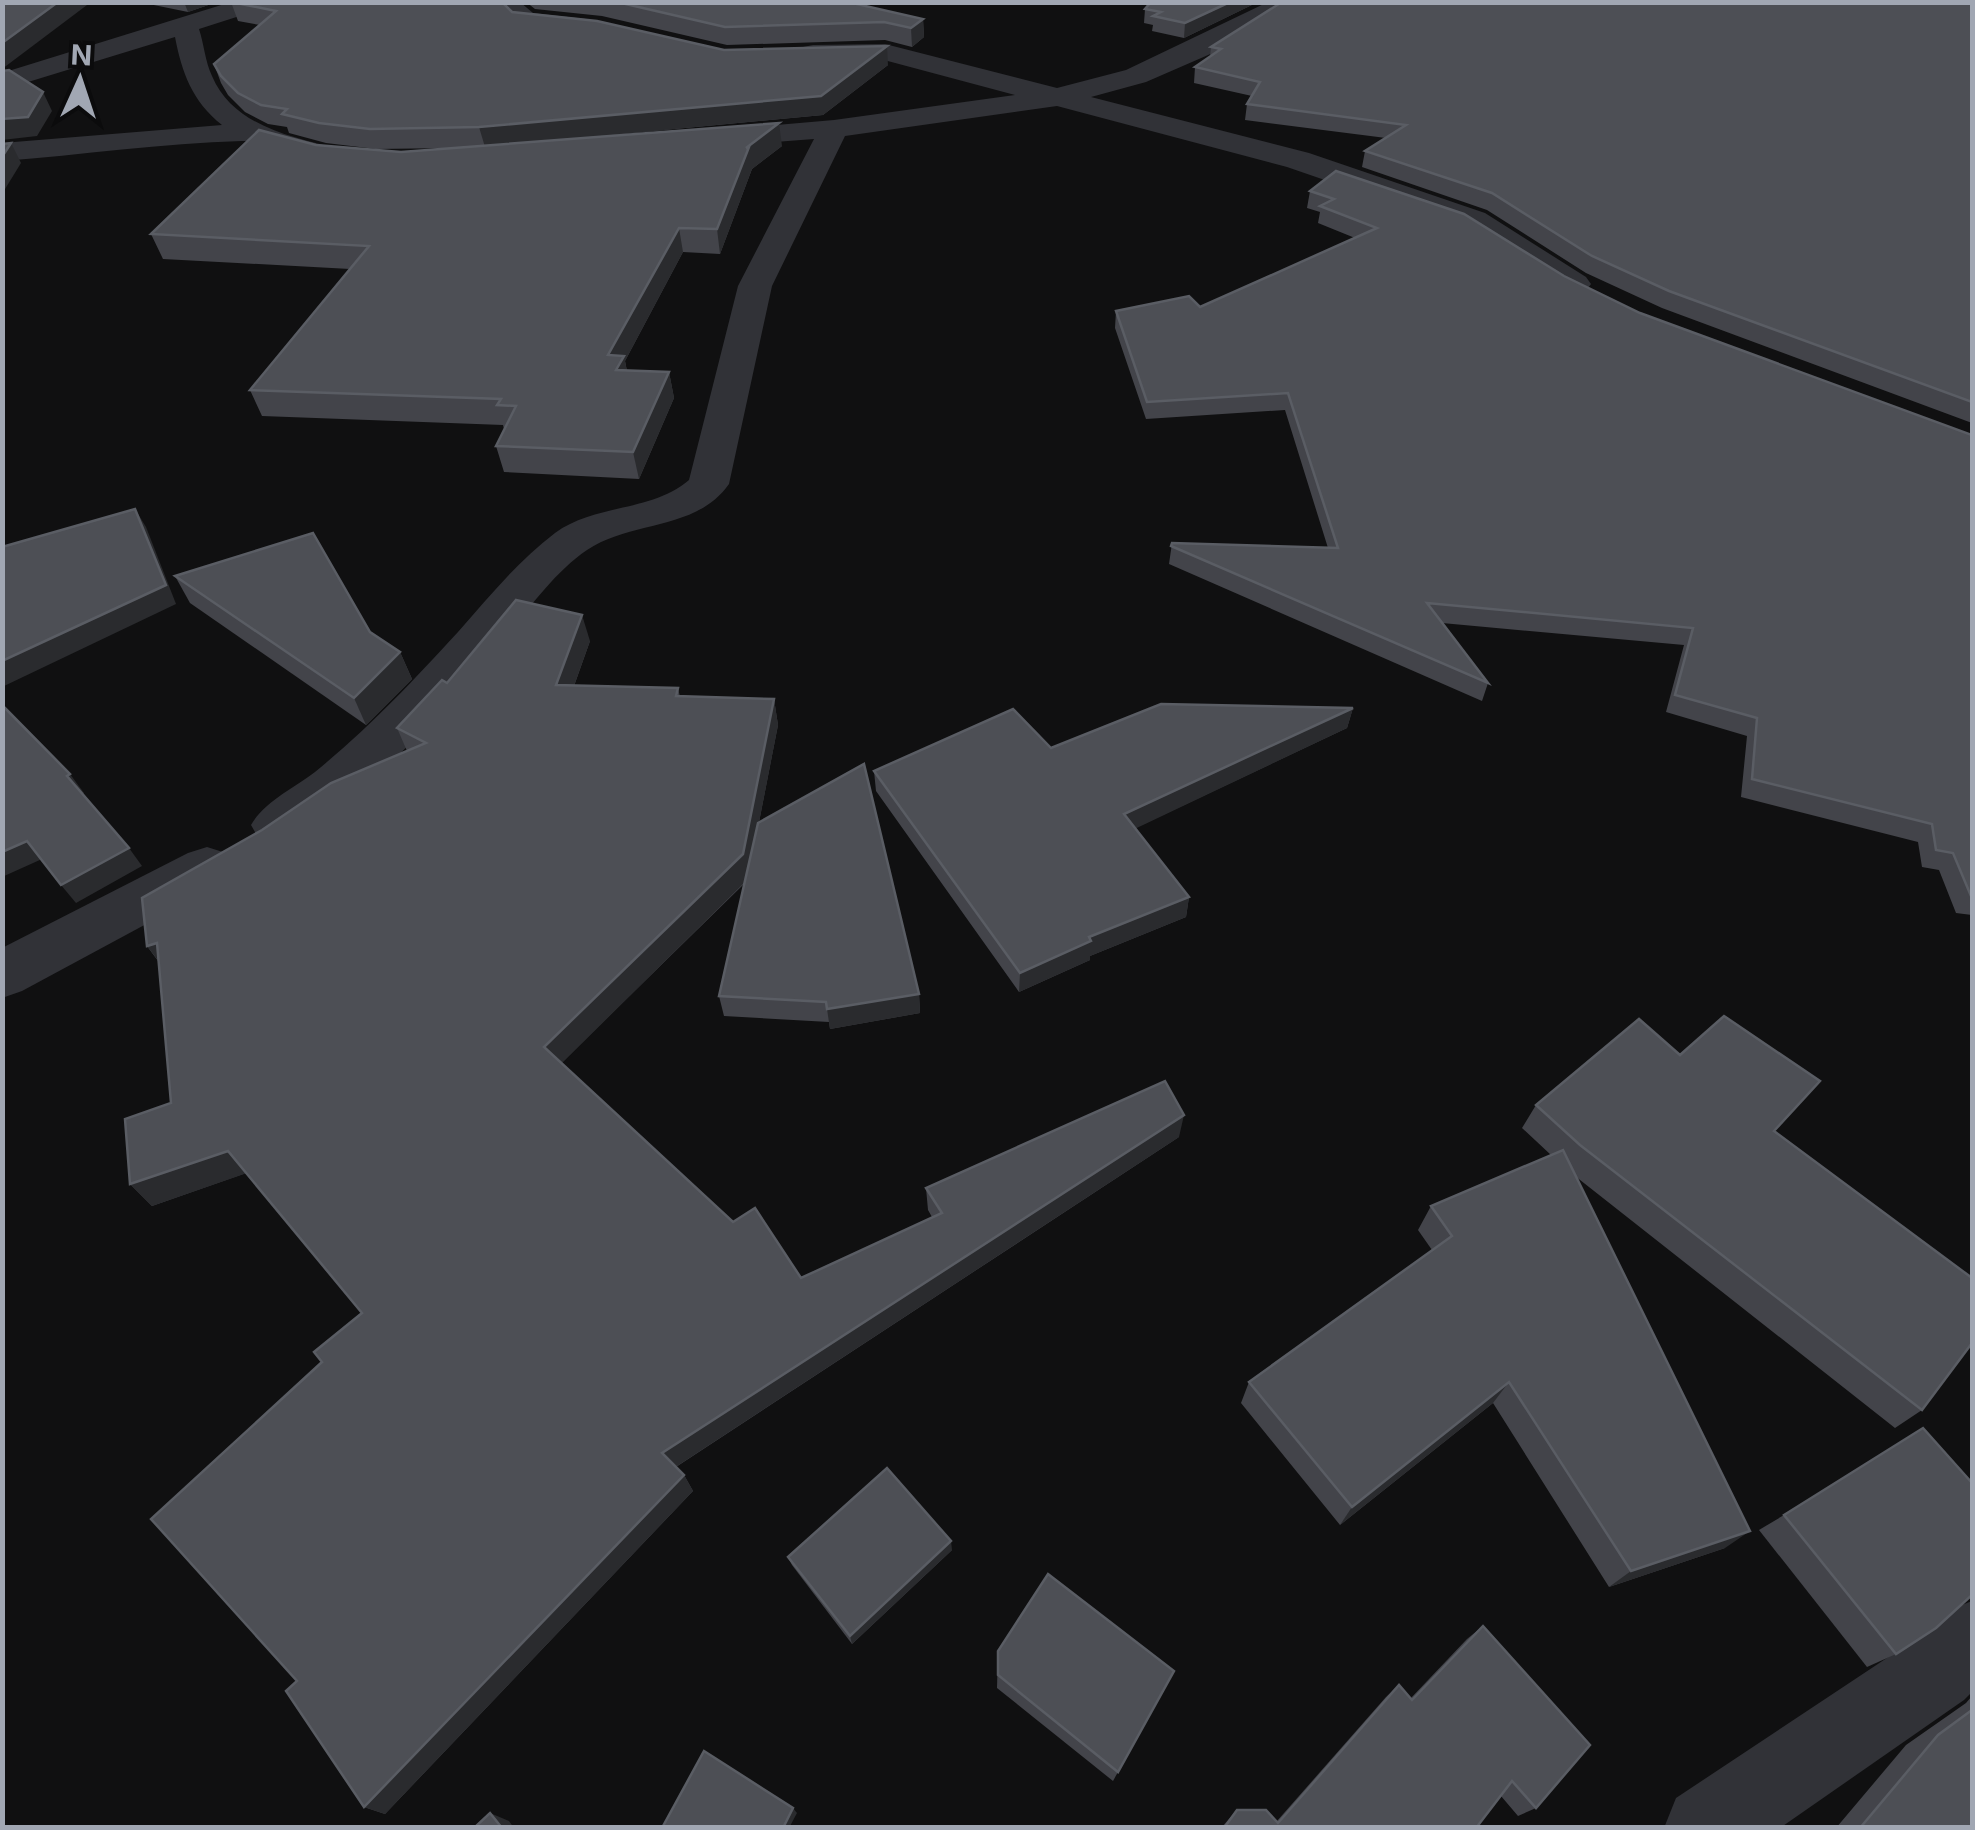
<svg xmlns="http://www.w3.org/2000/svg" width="1975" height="1830" font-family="Inter,sans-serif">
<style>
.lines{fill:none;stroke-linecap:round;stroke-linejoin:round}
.street{fill:#313237;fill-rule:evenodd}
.wall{fill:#43444a}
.shaded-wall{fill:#2a2b2e}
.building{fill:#4d4f55;stroke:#5a5d64;stroke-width:2.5}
</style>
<rect width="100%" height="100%" fill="#101011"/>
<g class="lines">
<g class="street">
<path d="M231,2H271L268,7L199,29C204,44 205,61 212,76C233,126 292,137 339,149L343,155L339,161C305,170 274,141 242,141C162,143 82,155 2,161V143L222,125C192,101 182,73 175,37L2,90V73Z"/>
<path d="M492,2H520L533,13L586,19L599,27L586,35L526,28L517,26Z"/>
<path d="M1268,2H1300L1215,52L1146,82L1091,97L1309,153L1485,213L1586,277L1591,284L1586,291L1574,294L1562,291L1461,227L1287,167L1057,106L845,136L772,286L729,484C696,531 632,520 587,550C556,571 532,605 508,633C467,681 340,834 280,843C273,844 266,841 259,839L251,825C264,802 294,788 315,772C370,727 410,684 458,632C488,598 518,561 555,533C594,504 652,512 689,480L738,286L814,139L708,147L697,144L693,138L697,132L834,120L1015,95L884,60L803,59L799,53L803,47L813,45L885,44L1057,88L1126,70Z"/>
<path d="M207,847L226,853L234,867L226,881L22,991L2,998V948L188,853Z"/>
<path d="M1972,1601V1692L1964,1700L1780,1828H1664L1676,1798L1908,1644L1944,1612Z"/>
</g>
</g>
<g class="wall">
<path d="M139,2H217L188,12Z"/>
<path d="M231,2L512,12L724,50L888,65L823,115L580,138L782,146L752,169L720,254L683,252L625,361L627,371L669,372L674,398L639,479L504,472L496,446L504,429L503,425L262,416L250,390L350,269L163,259L151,234L316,145L401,152L456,148L376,149L326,143L289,133L287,127L268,124L245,112L228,95L221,83L214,64L260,25L238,21Z"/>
<path d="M526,2H848L923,19L924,37L912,47L885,40L727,45L602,16L535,9Z"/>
<path d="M1258,2L1184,38L1152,31L1153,25L1144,23L1145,9Z"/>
<path d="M1972,2V423L1662,308L1586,273L1487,210L1362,167L1365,151L1386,138L1245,120L1247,104L1252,96L1194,83L1195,67L1210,57L1211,47Z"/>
<path d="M1310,191L1564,276L1640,313L1972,435V915L1956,913L1939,870L1922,867L1918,842L1741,797L1747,736L1666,712L1684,645L1442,623L1488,683L1482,701L1169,564L1172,543L1328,548L1285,410L1146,419L1115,328L1116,311L1200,307L1355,238L1318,223L1320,212L1307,208Z"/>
<path d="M175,576L370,632L400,652L412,679L366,725L190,603Z"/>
<path d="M590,641L574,686L678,688L680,697L774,699L778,725L759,822L919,994L920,1013L830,1029L829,1022L724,1016L719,996L745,883L561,1063L733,1222L801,1278L932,1217L928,1210L926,1188L1179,1137L676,1467L684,1475L693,1491L385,1814L364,1807L297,1681L322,1362L362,1313L246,1173L152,1206L130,1184L171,1103L158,961L147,946L407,751L397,728L447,683Z"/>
<path d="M1353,708L1347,728L1135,828L1189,897L1186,917L1090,956V960L1019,992L876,791L874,771Z"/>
<path d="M1680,1055L1820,1081L1774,1132L1922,1410L1895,1428L1575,1176L1725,1548L1609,1587L1493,1403L1340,1525L1241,1403L1249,1382L1432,1250L1418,1230L1431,1206L1551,1155L1522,1128L1536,1105Z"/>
<path d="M1784,1515L1967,1600L1896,1654L1867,1667L1759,1530Z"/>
<path d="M952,1550L852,1644L792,1565L788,1557Z"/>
<path d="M1483,1626L1536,1808L1518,1816L1501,1796L1476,1828H1221L1237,1810L1277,1821L1386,1697L1399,1685L1411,1698L1467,1639Z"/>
<path d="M998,1651L1174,1671L1113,1781L997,1688Z"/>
<path d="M1972,1696V1828H1836L1906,1745L1966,1703Z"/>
</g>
<g class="shaded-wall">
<path d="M58,2H91L2,69V43Z"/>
<path d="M184,2H217L188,12Z"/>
<path d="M1230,2H1258L1184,38L1185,23Z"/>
<path d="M923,19L924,37L912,47L911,28Z"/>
<path d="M887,46L888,65L823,115L485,147L479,127Z"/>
<path d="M43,92L52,111L37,136L2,140V119Z"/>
<path d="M779,123L782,146L752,169L720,254L717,229L746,148Z"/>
<path d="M11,143L21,163L2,194V157Z"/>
<path d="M679,228L683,252L625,361L629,382L622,396L608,355Z"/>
<path d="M669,372L674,398L639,479L633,452Z"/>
<path d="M135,509L146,527L176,604L2,687V661Z"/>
<path d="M582,615L590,641L565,711L556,685Z"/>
<path d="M400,652L412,679L366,725L354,698Z"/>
<path d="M774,699L778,725L748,879L554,1071L544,1047Z"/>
<path d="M1353,708L1347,728L1122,835L1124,814Z"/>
<path d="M70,774L84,793L81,795L67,776Z"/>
<path d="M27,841L42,859L2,877V852Z"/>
<path d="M129,848L142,866L76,903L61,885Z"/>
<path d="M1189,897L1186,917L1090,956V960L1019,992L1020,973L1089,937Z"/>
<path d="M157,943L166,971L147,946Z"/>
<path d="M919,994L920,1013L830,1029L827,1009Z"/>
<path d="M1184,1115L1179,1137L671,1470L662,1453Z"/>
<path d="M228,1151L247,1173L152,1206L130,1184Z"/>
<path d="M1509,1382L1493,1403L1340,1525L1352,1507Z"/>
<path d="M684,1475L693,1491L385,1814L364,1807Z"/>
<path d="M1750,1531L1725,1548L1609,1587L1631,1571Z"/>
<path d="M951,1541L952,1550L852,1644L850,1636Z"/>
<path d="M793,1808L797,1813L789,1828H783Z"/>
<path d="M490,1813L509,1821L514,1828H502Z"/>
</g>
<g class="building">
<path d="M2,2H58L2,43Z"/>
<path d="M231,2H502L512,12L597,21L724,50L887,46L821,96L479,127L370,129L319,123L282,114L287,109L261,105L238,93L221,76L214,64L276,11Z"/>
<path d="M617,2H848L923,19L911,28L884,22L725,27Z"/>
<path d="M1151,2H1230L1185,23L1153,16L1161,12L1145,9Z"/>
<path d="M1282,2H1972V402L1669,291L1592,256L1492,193L1365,151L1406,125L1247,104L1260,82L1195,67L1221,49L1211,47Z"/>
<path d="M9,70L43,92L28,117L2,119V71Z"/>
<path d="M779,123L746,148L749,147L717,229L679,228L608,355L624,356L616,370L669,372L633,452L496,446L516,406L497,405L501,399L250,390L369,246L151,234L259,130L316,145L401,152Z"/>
<path d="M11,143L2,157V144Z"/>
<path d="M1336,171L1464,214L1564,276L1640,313L1972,435V896H1971L1953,853L1936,850L1932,824L1752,779L1757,718L1675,695L1693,628L1427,603L1488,683L1171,546L1172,543L1338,548L1288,393L1147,402L1116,311L1189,296L1200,307L1377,228L1320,206L1334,199L1310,191Z"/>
<path d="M135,509L166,585L2,661V547Z"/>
<path d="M313,533L370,632L400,652L354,698L175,576Z"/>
<path d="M516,600L582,615L556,685L678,688L676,696L774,699L743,854L544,1047L733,1222L755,1208L801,1278L942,1213L926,1188L1165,1081L1184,1115L662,1453L684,1475L364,1807L286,1691L297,1681L151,1519L322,1362L314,1352L362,1313L228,1151L130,1184L125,1119L171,1103L157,943L147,946L142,898L262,830L331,783L426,743L397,728L442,680L447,683Z"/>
<path d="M1161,704L1353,708L1124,814L1189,897L1089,937L1091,941L1020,973L874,771L1013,709L1051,748Z"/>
<path d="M2,705L70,774L67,776L129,848L61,885L27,841L2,852Z"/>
<path d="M864,764L919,994L827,1009L826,1002L719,996L758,823Z"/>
<path d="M1724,1016L1820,1081L1774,1131L1972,1278V1343L1922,1410L1580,1145L1536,1105L1639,1019L1680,1055Z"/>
<path d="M1563,1150L1750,1531L1631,1571L1509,1382L1352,1507L1249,1382L1452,1236L1431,1206Z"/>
<path d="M1923,1428L1972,1483V1595L1936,1628L1896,1654L1784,1515Z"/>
<path d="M887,1468L951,1541L850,1636L788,1557Z"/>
<path d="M1048,1574L1174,1671L1118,1772L998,1675V1651Z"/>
<path d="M1483,1626L1590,1745L1536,1808L1512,1781L1476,1828H1224L1237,1810H1266L1278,1823L1399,1685L1412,1700Z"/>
<path d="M1972,1710V1828H1860L1938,1735Z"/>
<path d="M704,1751L793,1808L783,1828H662Z"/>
<path d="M490,1813L502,1828H474Z"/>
</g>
<rect width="1975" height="1830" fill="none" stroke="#a1a7b3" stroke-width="10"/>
<g transform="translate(80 80) rotate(3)" stroke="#0b0b0c" stroke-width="8" paint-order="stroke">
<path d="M0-8L18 38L0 25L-18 38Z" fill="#a1a7b3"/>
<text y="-15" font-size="28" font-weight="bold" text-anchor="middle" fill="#a1a7b3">N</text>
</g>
</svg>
